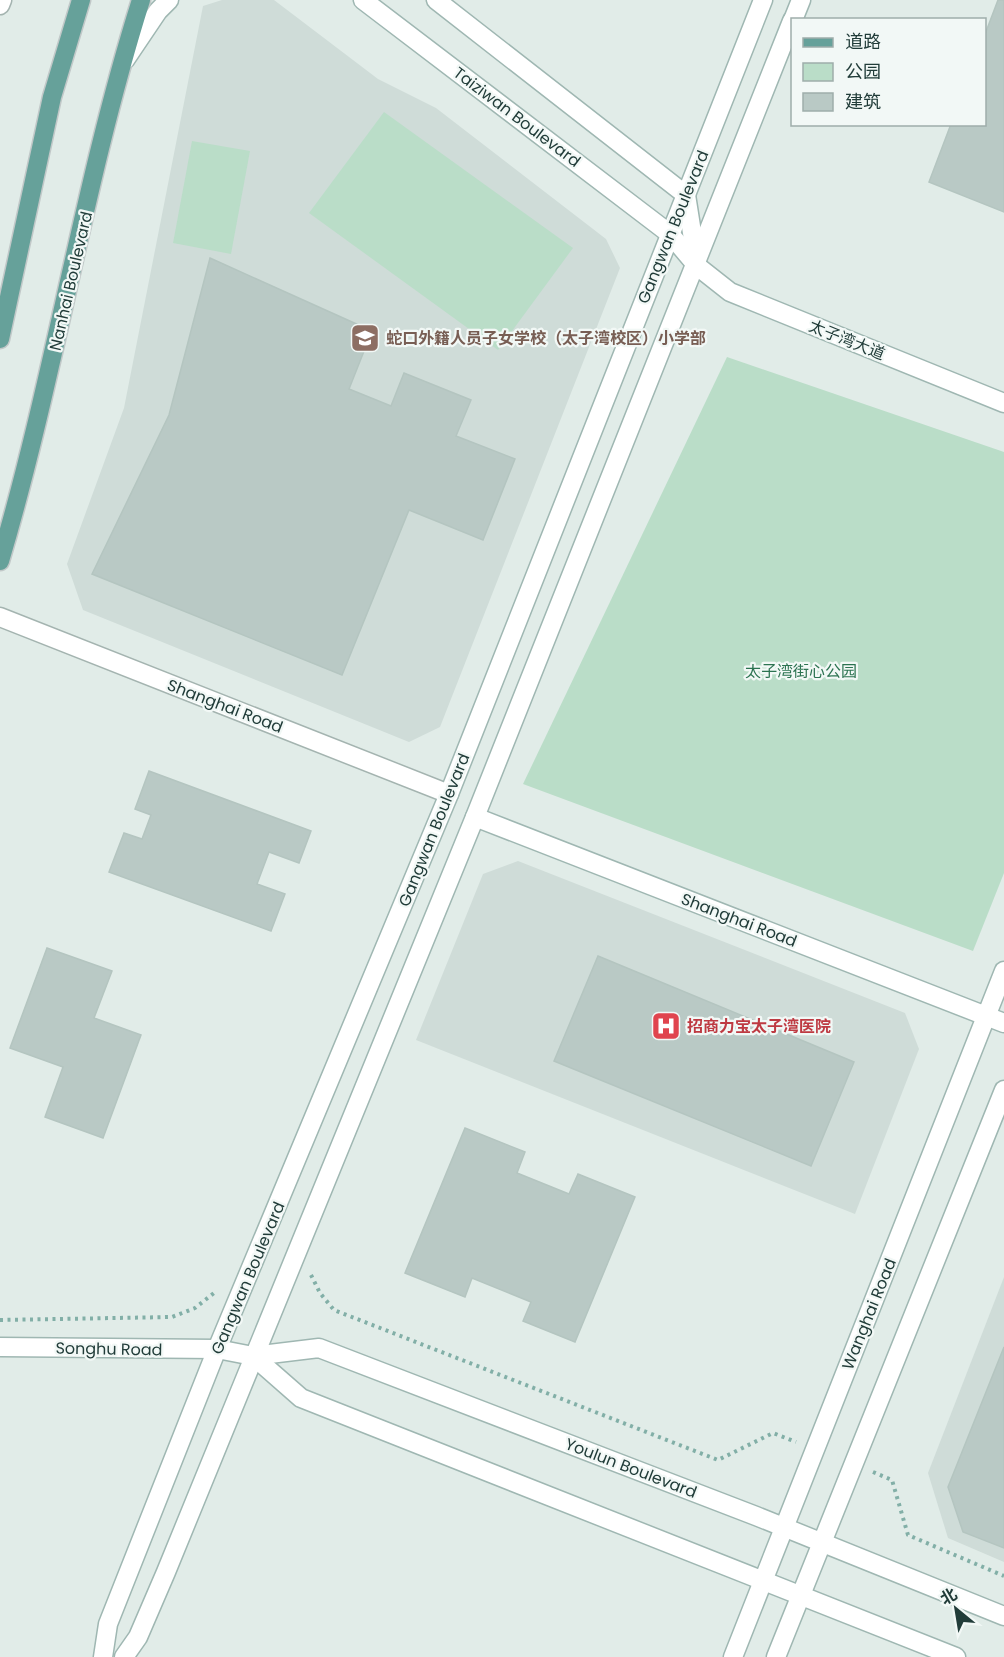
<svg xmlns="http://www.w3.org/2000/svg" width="1004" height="1657" font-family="Poppins,'Noto Sans SC',sans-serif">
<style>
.built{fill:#cfdcd8}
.green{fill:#baddc8}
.building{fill:#b9c9c5;stroke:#b4c5c0;stroke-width:1.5}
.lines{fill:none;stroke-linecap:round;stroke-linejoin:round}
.street-casing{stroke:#a4b4b0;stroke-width:21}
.secondary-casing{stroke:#9fb7b2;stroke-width:21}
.primary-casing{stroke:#c1c8c8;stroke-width:21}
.path{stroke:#82afa7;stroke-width:4;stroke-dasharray:3 4.5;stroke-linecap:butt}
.street{stroke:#fff;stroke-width:18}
.secondary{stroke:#fff;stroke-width:18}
.primary{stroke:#66a19a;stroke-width:18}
.labels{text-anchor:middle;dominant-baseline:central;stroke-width:4.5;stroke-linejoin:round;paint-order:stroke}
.street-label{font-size:16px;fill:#213c39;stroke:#f2f8f6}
.education-label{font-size:16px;font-weight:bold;fill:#785e54;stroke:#f2f8f6;text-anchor:start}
.park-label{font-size:16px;fill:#2c7351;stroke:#f2f8f6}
.health-label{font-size:16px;font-weight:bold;fill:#be3a42;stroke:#f2f8f6;text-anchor:start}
</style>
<rect width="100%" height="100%" fill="#e1ece8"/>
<g class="built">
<path d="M222,0H274L378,79L436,108L606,239L620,268L440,727L409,742L83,610L67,564L124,408L203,6Z"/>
<path d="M518,861L905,1013L919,1049L855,1214L416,1040L483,874Z"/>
<path d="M1004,1277V1562L948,1538L928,1473Z"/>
</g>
<g class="green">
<path d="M384,112L573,248L498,350L309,213Z"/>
<path d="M192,141L250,151L231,254L173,243Z"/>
<path d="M727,357L1004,452V873L973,951L523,784Z"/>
</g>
<g class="building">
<path d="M998,0H1004V212L929,182L951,124H984V37Z"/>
<path d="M210,258L372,331L349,389L391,406L404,373L471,400L456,436L515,459L483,540L409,510L342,675L92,574L169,415Z"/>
<path d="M149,771L311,831L299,863L269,852L257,884L285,894L271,931L109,872L124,833L142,839L151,815L135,809Z"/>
<path d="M47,948L112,971L94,1018L141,1035L103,1138L45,1117L63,1067L10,1048Z"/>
<path d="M598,956L854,1062L811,1166L554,1061Z"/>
<path d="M465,1128L525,1152L517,1173L569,1194L578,1174L635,1197L575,1342L523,1321L531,1302L472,1278L465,1297L405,1273Z"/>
<path d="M1004,1347V1548L963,1532L948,1487Z"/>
</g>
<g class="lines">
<g class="street-casing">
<g id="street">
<path d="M0,5L2,0"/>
<path d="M0,617L449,794"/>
</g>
</g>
<g class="secondary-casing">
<g id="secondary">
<path d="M363,0L670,234L697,266L730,292L1004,403"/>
<path d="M436,0L686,195L697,264"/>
<path d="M793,20L801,0"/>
<path d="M125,60L158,11L169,0"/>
<path d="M475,817L1004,1023"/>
<path d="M0,1347L217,1349L253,1356L319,1348L756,1516L1004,1616"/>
<path d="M253,1356L301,1398L956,1657"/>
<path d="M103,1657L108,1624L217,1349L449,794L763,0"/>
<path d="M124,1657L138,1637L166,1572L475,817L792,21"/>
<path d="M733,1657L1004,971"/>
<path d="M776,1657L1004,1090"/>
</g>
</g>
<g class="primary-casing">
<g id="primary">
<path d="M0,339L52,97L81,0"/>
<path d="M0,561C55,376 83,184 141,0"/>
</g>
</g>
<g class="path">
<path d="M311,1275L320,1293L334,1310L718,1460L773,1433L796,1442"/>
<path d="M0,1320L172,1317L195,1308L214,1293"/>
<path d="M873,1472L892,1480L908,1535L1004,1576"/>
</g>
<use href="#street" class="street"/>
<use href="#secondary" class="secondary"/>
<use href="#primary" class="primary"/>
</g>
<defs>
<g id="school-square" transform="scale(1.5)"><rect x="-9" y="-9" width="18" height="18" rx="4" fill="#8d6e63" stroke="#f2f8f6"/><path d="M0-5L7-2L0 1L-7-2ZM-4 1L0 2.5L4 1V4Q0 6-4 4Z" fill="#fff"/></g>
<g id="hospital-square" transform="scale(1.5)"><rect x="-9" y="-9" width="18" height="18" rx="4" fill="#e0444e" stroke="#f2f8f6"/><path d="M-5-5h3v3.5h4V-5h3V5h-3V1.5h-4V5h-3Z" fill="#fff"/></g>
</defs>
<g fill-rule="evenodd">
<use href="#school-square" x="365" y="338"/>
<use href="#hospital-square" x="666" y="1026"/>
</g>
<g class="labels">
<g class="street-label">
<text transform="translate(517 117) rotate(37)">Taiziwan Boulevard</text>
<text transform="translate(673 227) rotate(-68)">Gangwan Boulevard</text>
<text transform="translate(71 281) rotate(-77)">Nanhai Boulevard</text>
<text transform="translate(847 340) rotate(22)">太子湾大道</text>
<text transform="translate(225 706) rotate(21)">Shanghai Road</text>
<text transform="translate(434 830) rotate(-68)">Gangwan Boulevard</text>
<text transform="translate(739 920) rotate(21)">Shanghai Road</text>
<text transform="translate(248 1278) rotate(-67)">Gangwan Boulevard</text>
<text transform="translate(869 1314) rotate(-68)">Wanghai Road</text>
<text transform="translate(109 1349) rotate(1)">Songhu Road</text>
<text transform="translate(631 1468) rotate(21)">Youlun Boulevard</text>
</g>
<g class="education-label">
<text x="386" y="338">蛇口外籍人员子女学校（太子湾校区）小学部</text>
</g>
<g class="park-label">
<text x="801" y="671">太子湾街心公园</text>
</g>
<g class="health-label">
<text x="687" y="1026">招商力宝太子湾医院</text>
</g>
</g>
<rect x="791" y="18" width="195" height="108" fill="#f2f8f6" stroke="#9eadaa" stroke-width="1.5"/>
<rect x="803" y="38" width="30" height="9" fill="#66a19a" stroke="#9eadaa" stroke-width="1.5"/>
<text x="845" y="48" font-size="18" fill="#213c39">道路</text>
<rect x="803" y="63" width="30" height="18" fill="#baddc8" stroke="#9eadaa" stroke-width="1.5"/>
<text x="845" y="78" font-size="18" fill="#213c39">公园</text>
<rect x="803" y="93" width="30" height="18" fill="#b9c9c5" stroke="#9eadaa" stroke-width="1.5"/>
<text x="845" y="108" font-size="18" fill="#213c39">建筑</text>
<g transform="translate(956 1609) rotate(330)" stroke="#f2f8f6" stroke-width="4.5" paint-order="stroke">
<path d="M0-4.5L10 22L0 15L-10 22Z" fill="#213c39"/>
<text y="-9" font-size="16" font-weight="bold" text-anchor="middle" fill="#213c39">北</text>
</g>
</svg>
